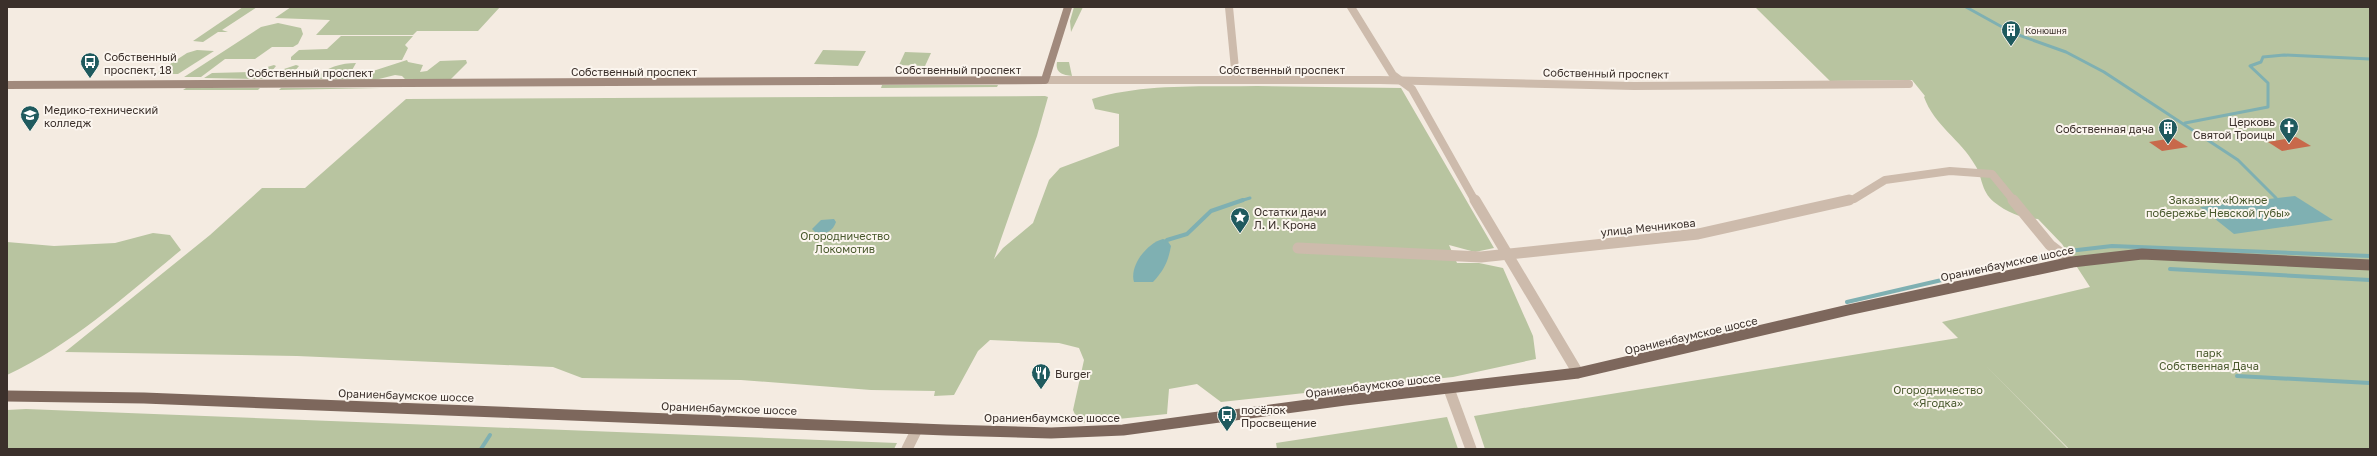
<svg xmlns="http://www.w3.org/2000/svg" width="2377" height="456" font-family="'Golos Text',sans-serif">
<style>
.green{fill:#b8c4a0}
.water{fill:#7fb0b2}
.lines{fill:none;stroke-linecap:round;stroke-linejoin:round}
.stream-far1{stroke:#7fb0b2;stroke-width:3}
.stream{stroke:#7fb0b2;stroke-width:4}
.building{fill:#c8694b}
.street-far1{stroke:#cdbbac;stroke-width:8}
.street{stroke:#cdbbac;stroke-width:11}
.secondary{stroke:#a18a7d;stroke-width:8}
.primary{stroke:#7d675c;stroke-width:11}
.labels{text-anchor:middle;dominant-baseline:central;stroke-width:4;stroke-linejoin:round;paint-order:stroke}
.far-poi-label{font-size:9px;fill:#3b302b;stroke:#fbf5ee;text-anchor:start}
.poi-label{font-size:11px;fill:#3b302b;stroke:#fbf5ee;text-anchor:start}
.street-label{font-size:11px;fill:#3b302b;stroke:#fbf5ee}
.park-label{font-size:11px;fill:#4a5a2e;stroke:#fbf5ee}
</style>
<rect width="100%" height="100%" fill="#f4ebe1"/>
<g class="green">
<path d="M243,7H257L222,30L228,32H218L203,42L193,41Z"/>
<path d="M291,7H500L478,31H417L413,35H316L330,20L275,18Z"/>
<path d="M1074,7H1083L1071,32L1070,21Z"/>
<path d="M1755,7H2370V449H2069L1986,366L2068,449H1485L1474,416L1958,338L1942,322L2090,287L2062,244L2038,219C2021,218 2008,213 1994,202C1980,190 1983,177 1975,165C1961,140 1934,125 1924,97L1925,96L1912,80L1830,81Z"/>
<path d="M278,23L301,28L303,34L298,44L293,47H272L255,59H225L201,77H184L261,27Z"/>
<path d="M341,36H413L405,45L408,48L402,60H291V57L299,50L327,49Z"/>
<path d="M197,50L214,51L178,74H155L187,53Z"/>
<path d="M823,50L866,51L858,66L814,64Z"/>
<path d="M905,52L931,53L925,66L899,65Z"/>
<path d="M407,60L408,62L423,65L420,72L427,71L440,61L466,60L467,63L451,79H405L402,76L395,75L375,80L316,79C325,67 342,63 356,63L351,72L373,71Z"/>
<path d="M1057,62H1069L1072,76C1063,75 1055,73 1057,62Z"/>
<path d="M274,65L276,66L268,76L263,79L204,78L212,73L251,72Z"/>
<path d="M296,65L299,66L294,72V76L286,79L279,78L284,69Z"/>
<path d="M882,85H998L997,87L881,88Z"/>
<path d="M1257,86L1401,88L1494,248L1475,252L1449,245L1457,263H1479L1503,268L1533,336L1536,359L1453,377L1221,402L1197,384L1169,389L1167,414L1079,423L1073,410L1084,360L1079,348L1059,343L990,340L978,351L954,395L934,396L935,391L871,390L741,380L582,378L553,367L297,356L65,352L210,235L262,188H305L406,99L1045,96L1048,97L1037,136L994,259L1003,248L1033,223L1049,180L1060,168L1119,146V114L1095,109L1092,99C1144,83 1203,87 1257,86Z"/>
<path d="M186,88H260L258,90H183Z"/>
<path d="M281,88H380L279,90Z"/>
<path d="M153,233L170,235L181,250C125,296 73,344 7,375V242L54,246L115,243Z"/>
<path d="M26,409L897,443L894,449H7V410Z"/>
<path d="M1447,417L1458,449H1277L1276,443Z"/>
</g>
<g class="water">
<path d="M2295,196L2333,220L2234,234L2200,207Z"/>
<path d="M834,219L836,222C833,231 826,234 817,234L812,229L821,220Z"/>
<path d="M1163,239L1167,240L1171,246C1168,262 1164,270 1153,282H1134C1129,266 1147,243 1163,239Z"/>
</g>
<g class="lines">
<g class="stream-far1">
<path d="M1966,7L2013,33L2066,52L2104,72L2238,160L2276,198"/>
<path d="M2185,123L2268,107V83L2250,66L2261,62L2263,57L2284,55L2370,59"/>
<path d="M1240,201L1250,198"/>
</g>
<g class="stream">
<path d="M1167,240L1187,234L1211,211L1243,200"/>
<path d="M2069,251L2112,246L2370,256"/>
<path d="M2170,269L2370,280"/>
<path d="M1847,302L2054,254"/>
<path d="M2237,376L2370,383"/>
<path d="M481,449L490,435"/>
</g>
</g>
<g class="building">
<path d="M2296,137L2311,146L2282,151L2268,142Z"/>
<path d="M2173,138L2188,147L2162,151L2149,142Z"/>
</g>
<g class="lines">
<g class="street-far1">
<path d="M1229,7L1236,79"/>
<path d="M1351,7L1393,75L1412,89L1475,201"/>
<path d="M1045,80H1380L1634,86L1909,84"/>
<path d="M1844,201L1854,199L1885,180L1950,171L1992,174L2014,201"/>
</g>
<g class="street">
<path d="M1475,200L1578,373"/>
<path d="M2013,200L2050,245L2072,262"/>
<path d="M1298,248L1481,257L1698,234L1849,200"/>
<path d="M1449,389L1471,449"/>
<path d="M907,449L917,429"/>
</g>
<path class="secondary" d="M7,85L1045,80L1068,7"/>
<path class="primary" d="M7,396L144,398L946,430L1051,433L1123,430L1345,400L1578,373L1848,310L2072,262L2142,254L2370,265"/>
</g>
<defs>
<g id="building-pin" transform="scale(1)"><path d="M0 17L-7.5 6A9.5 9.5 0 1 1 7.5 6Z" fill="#1f5a5e" stroke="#fbf5ee"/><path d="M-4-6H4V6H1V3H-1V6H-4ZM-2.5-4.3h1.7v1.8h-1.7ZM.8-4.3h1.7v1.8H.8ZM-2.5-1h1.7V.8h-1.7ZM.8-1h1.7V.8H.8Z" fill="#fff"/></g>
<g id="bus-pin" transform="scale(1)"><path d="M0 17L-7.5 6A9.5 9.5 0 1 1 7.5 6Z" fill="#1f5a5e" stroke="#fbf5ee"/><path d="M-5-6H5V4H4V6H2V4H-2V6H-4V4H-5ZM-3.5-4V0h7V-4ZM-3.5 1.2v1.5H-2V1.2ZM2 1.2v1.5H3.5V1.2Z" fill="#fff"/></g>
<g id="university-pin" transform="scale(1)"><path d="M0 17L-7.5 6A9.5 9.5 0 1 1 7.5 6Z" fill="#1f5a5e" stroke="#fbf5ee"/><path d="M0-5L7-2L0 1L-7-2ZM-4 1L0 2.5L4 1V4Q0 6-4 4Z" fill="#fff"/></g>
<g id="church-pin" transform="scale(1)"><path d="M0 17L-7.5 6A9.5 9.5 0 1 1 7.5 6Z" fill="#1f5a5e" stroke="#fbf5ee"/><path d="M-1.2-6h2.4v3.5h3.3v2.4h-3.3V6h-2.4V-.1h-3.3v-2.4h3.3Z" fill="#fff"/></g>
<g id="sight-pin" transform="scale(1)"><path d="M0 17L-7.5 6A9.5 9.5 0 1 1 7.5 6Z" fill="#1f5a5e" stroke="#fbf5ee"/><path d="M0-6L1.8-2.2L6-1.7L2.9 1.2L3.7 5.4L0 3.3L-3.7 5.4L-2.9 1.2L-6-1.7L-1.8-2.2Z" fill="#fff"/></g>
<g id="restaurant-pin" transform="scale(1)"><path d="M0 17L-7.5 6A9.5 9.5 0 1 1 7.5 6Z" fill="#1f5a5e" stroke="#fbf5ee"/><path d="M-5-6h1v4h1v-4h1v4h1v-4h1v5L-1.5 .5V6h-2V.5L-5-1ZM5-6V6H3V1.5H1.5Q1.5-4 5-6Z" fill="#fff"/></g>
</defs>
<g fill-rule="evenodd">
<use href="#building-pin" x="2011" y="30"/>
<use href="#bus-pin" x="90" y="62"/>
<use href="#university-pin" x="30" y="115"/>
<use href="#church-pin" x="2289" y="127"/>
<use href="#building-pin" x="2168" y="128"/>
<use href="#sight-pin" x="1240" y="217"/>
<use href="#restaurant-pin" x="1041" y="373"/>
<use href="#bus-pin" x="1227" y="415"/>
</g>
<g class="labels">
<g class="far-poi-label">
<text x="2025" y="30">Конюшня</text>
</g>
<g class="poi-label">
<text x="104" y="56">Собственный<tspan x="104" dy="13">проспект, 18</tspan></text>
<text x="44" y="109">Медико-технический<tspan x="44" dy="13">колледж</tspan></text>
<text x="2275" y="121" text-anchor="end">Церковь<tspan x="2275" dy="13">Святой Троицы</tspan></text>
<text x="2154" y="128" text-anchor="end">Собственная дача</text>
<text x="1254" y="211">Остатки дачи<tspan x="1254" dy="13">Л. И. Крона</tspan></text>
<text x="1055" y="373">Burger</text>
<text x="1241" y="409">посёлок<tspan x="1241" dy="13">Просвещение</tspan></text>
</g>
<g class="street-label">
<text x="958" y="69">Собственный проспект</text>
<text x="1282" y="69">Собственный проспект</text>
<text x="634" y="71">Собственный проспект</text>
<text x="310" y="72">Собственный проспект</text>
<text transform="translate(1606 73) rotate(1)">Собственный проспект</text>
<text transform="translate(1648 227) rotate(-6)">улица Мечникова</text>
<text transform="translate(2007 263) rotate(-12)">Ораниенбаумское шоссе</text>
<text transform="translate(1691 335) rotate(-13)">Ораниенбаумское шоссе</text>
<text transform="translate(1373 385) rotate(-7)">Ораниенбаумское шоссе</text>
<text transform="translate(406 395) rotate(2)">Ораниенбаумское шоссе</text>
<text transform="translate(729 408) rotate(2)">Ораниенбаумское шоссе</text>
<text x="1052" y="417">Ораниенбаумское шоссе</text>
</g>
<g class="park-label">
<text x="2218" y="199">Заказник «Южное<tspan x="2218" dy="13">побережье Невской губы»</tspan></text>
<text x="845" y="235">Огородничество<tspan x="845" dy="13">Локомотив</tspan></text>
<text x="2209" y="352">парк<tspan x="2209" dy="13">Собственная Дача</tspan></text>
<text x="1938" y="389">Огородничество<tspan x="1938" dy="13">«Ягодка»</tspan></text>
</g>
</g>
<rect width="2377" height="456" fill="none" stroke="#3b302b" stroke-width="16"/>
</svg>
